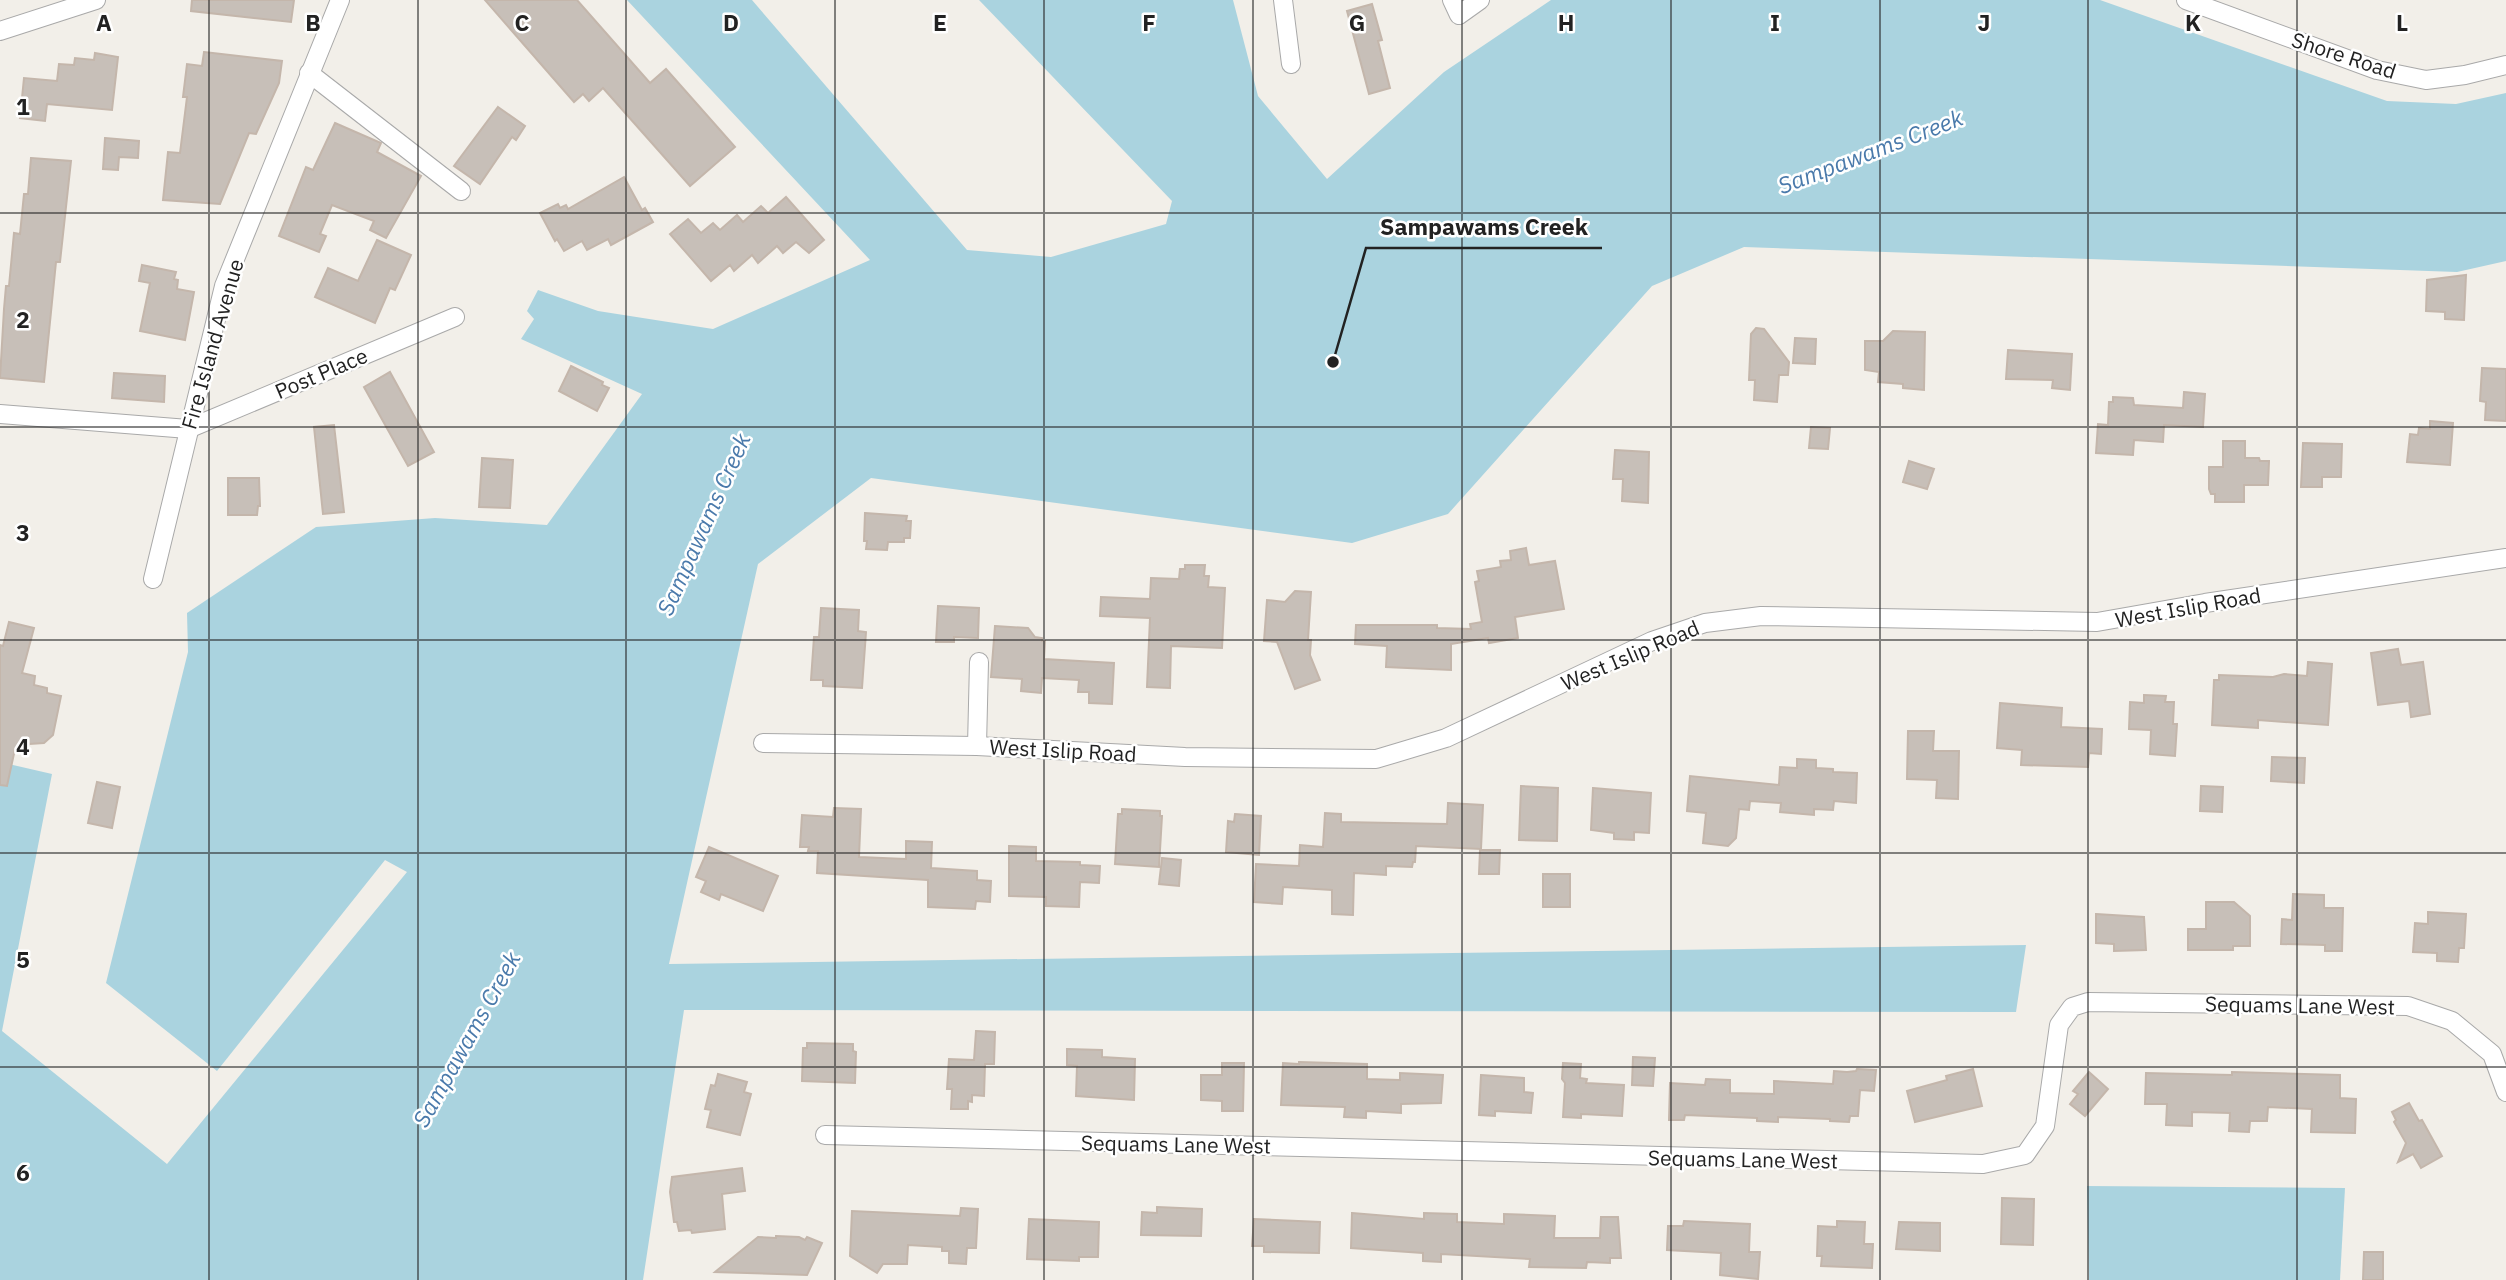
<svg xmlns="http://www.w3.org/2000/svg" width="2506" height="1280" font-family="'IBM Plex Sans',sans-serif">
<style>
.water{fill:#aad3df}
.building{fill:#c7bfb8;stroke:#c4b6ab;stroke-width:2}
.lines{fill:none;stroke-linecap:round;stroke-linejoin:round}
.minor-casing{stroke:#a9a9a9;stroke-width:20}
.minor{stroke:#fff;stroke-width:18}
.grid{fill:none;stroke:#222;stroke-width:2;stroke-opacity:0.55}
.labels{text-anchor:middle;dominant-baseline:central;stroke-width:5;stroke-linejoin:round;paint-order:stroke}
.street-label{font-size:21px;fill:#222;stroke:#fff}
.water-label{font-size:23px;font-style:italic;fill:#4a7aab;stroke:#fff}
.grid-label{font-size:23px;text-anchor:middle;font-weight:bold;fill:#222;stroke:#fff;stroke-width:5;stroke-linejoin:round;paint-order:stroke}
.leader{fill:none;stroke:#222;stroke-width:2.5}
.callout-dot{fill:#222;stroke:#fff;stroke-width:2.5}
.callout-label{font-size:23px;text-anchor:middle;font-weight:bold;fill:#222;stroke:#fff;stroke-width:5;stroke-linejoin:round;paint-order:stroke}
</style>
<rect width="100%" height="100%" fill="#f2efe9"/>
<g class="water">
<path d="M627,0H752L967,250L1051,257L1166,224L1172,201L979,0H1233L1258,96L1327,179L1444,72L1551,0H2100L2387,101L2456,104L2506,93V261L2457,272L1744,247L1652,286L1448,514L1352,543L871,478L758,564L669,964L2026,945L2016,1012L684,1010L643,1280H0V762L52,774L2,1031L167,1164L407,872L385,860L217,1071L106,983L188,652L187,613L316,527L435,518L547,525L642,394L521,339L534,319L527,311L538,290L598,311L713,329L870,260Z"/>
<path d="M2087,1186L2345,1188L2340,1280H2089Z"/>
</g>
<g class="building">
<path d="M192,0H294L291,22L191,11Z"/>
<path d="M485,0H577L650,83L666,69L735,147L690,186L603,88L589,101L583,94L574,102Z"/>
<path d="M1372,4L1382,40L1378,41L1390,88L1369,94L1347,11Z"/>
<path d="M204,52L282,61L279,83L256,134L249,133L220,204L163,200L168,152L180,153L187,97H183L187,64L202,66Z"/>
<path d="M95,53L118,57L112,110L47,104L45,121L20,118L24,78L57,81L59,64L74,65L75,58L94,60Z"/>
<path d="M498,107L525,126L516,140L512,137L480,184L454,166Z"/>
<path d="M335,123L381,143L377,152L421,176L386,238L370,230L374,221L332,205L320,234L326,236L319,252L279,236L306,167L313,170Z"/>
<path d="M105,138L139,141L138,158L119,157L118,170L103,169Z"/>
<path d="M31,158L71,161L60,262H56L44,382L0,378L4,309L6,286H9L14,233L20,234L24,194H28Z"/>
<path d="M624,177L642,210L645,208L653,222L611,245L608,239L587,250L582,241L564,251L557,239L555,241L540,213L558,204L560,208L566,205L568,209Z"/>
<path d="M786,197L824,240L809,253L796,242L783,253L777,246L758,263L752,255L734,271L730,265L711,281L670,234L688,219L701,233L713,223L720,230L737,215L743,222L761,206L768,213Z"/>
<path d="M377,240L411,255L395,290L390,288L375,323L315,297L328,268L358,281Z"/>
<path d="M142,265L176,272L174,279L178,280L177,289L194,292L185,340L140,331L150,283L139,281Z"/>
<path d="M2466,275L2464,320L2445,319V312L2426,311L2427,280Z"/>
<path d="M1756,328L1764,329L1789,362L1788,375H1779L1777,402L1754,400L1755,380H1749L1751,334Z"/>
<path d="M1893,331L1925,332L1924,390L1903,388V384L1878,382L1879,372L1865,370V341H1883Z"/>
<path d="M1795,338L1816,339L1815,364L1793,363Z"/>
<path d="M2008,350L2072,354L2070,390L2052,388L2053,380L2006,379Z"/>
<path d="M571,366L603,382L602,385L609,388L597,411L559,391Z"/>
<path d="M2482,368L2506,369V421L2485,420L2486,402L2480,401Z"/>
<path d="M390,372L434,452L408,466L364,387Z"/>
<path d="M114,373L165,376L164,402L112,398Z"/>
<path d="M2184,392L2205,394L2203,427L2164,425L2163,442L2134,440L2133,455L2096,453L2098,424L2108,425L2109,402H2113V397L2133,398L2134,405L2183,408Z"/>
<path d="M2430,421L2453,423L2450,465L2407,462L2410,434L2418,435L2419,428L2430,429Z"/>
<path d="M334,425L344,512L323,514L314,427Z"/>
<path d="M1811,427L1830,428L1828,449L1809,448Z"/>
<path d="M2223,441H2245V458H2259L2260,461H2269L2268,485H2244V502H2215V494H2211L2209,489V467H2223Z"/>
<path d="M2303,443L2342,444L2341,477H2322V487H2301Z"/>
<path d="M1615,450L1649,452L1648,503L1622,501L1623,479H1613Z"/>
<path d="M482,458L513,460L510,508L479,507Z"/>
<path d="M1909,461L1934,469L1927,489L1903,482Z"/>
<path d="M228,478H259L260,506H258L257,515H228Z"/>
<path d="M865,513L907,516L906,521H911L910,538H904V542H888L887,550L866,549L867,541H864Z"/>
<path d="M1526,548L1529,565L1555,561L1564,609L1515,617L1518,638L1489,643L1488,638L1451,644V670L1386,667L1387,646L1355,644L1356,625H1437V628L1471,629L1470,624L1482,622L1475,582L1479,581L1477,571L1501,567L1500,561L1511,560L1510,551Z"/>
<path d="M1185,565H1205L1204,576H1209L1208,587L1225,588L1222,648L1171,646L1170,688L1147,687L1150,618L1100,616L1101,597L1150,599L1151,578L1179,579L1180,569H1185Z"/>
<path d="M1295,591L1311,592L1308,640H1311L1310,655L1320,680L1295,689L1277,642L1264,641L1267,600L1285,602Z"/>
<path d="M938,606L979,608L978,638L954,637V642H936Z"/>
<path d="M821,608L859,610L858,631L866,632L862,688L823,686V680H811L814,637H819Z"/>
<path d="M9,622L34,628L22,673L35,676L34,685L47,688V693L61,696L53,735L44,743L29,744L26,751L15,749L7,786L0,785V645L3,646Z"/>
<path d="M995,626L1028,628L1035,637L1042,638V641H1045L1044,659L1114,663L1112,704L1089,703V692H1078L1079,680L1042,678L1041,693L1021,691L1022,679L991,677Z"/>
<path d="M2398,649L2401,665L2423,662L2430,714L2411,717L2409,701L2378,705L2371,653Z"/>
<path d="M2308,662L2332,664L2328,725L2258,720V728L2212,725L2214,680H2219V675L2273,677L2284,674L2307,676Z"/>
<path d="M2144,695L2166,696L2165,702H2174L2173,724H2177L2175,756L2150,754L2151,730L2129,729L2130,702L2144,703Z"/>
<path d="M2000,703L2062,708L2061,727L2102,729L2101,754L2089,753L2088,767L2021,765L2022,750L1997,748Z"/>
<path d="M1908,731H1934L1933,751H1959L1958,799L1936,798L1937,780L1907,779Z"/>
<path d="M2272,757L2305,758L2304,783L2271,781Z"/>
<path d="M1797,759L1816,760V768L1833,769V772L1857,773L1856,803L1834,801L1833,810L1814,809V815L1780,812L1781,803L1750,801L1749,810L1739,809L1736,838L1728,846L1703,843L1706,813L1687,811L1690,776L1779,785L1780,767L1797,768Z"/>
<path d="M97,782L120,787L112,828L88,823Z"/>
<path d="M1521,786L1558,788L1557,841L1519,840Z"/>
<path d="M2201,786L2223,787L2222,812L2200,811Z"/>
<path d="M1593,788L1651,793L1649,833L1634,832V840L1614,839V833L1591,830Z"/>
<path d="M1448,803L1483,805L1481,849L1416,846L1415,862H1413L1412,867L1386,866V875L1354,873L1353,915L1332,914V890L1283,887L1282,904L1254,902L1256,864L1299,866L1300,845L1323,847L1325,813L1341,814V822L1447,824Z"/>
<path d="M834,808L861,809L859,857L906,859V841L932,842L931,868L977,871V880L991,881L990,902L976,901L975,909L928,907V880L817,873L818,851H808L809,847H800L802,815L833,817Z"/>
<path d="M1122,809L1160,811V816H1162L1159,867L1115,864L1118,814H1122Z"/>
<path d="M1235,814L1261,816L1259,855L1226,852L1228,821L1234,822Z"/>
<path d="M1009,846L1036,847V861L1080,862V865L1100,866L1099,883L1080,882L1079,907L1046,906V897L1009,896Z"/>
<path d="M709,847L778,876L763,911L721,894L719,900L701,892L706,881L696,877Z"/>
<path d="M1480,850H1500L1499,874H1479Z"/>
<path d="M1162,858L1181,860L1179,886L1159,884Z"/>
<rect x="1543" y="874" width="27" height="33"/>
<path d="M2293,894L2324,895V908H2343L2342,951H2325V945L2281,944L2282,919L2292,920Z"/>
<path d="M2206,902H2234L2250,916V946H2233V950H2188V929H2206Z"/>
<path d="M2428,912L2466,914L2464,948H2459L2458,962L2437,961V953L2413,952L2415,923L2428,924Z"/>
<path d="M2096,914L2144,917L2146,950L2114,951V944L2096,943Z"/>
<path d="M976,1031L995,1032L994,1064H985L984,1096L972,1095V1102L968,1101V1109H951L952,1089H947L949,1059L974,1060Z"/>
<path d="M807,1043L853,1044V1051L856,1052L855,1083L802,1081L803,1048H807Z"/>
<path d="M1067,1049L1102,1050V1057L1135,1059L1134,1100L1076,1096L1077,1066L1067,1065Z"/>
<path d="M1633,1057L1655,1058L1653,1086L1632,1085Z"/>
<path d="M1299,1062L1367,1064V1079L1400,1080V1073L1443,1075L1441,1103L1401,1104V1113L1366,1111V1118L1344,1117L1345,1107L1281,1105L1283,1063L1299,1064Z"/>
<path d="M1222,1063H1244L1243,1111H1222V1101L1201,1100V1075H1222Z"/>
<path d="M1563,1063L1581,1064L1580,1078L1587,1079L1586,1083L1624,1085L1622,1116L1581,1114V1118L1563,1117L1565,1083L1562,1079Z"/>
<path d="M1857,1069L1876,1070L1874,1091L1860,1090L1858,1116H1850L1849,1122L1830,1121V1119L1778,1117V1122L1757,1121V1118L1685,1115L1684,1120H1669L1670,1083L1705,1085L1706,1079L1730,1080V1093L1774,1094V1081L1833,1084L1834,1071L1847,1072L1856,1071Z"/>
<path d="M1973,1069L1982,1106L1915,1122L1907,1091L1947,1080L1946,1076Z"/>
<path d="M2089,1072L2108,1089L2085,1116L2070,1104L2078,1094L2073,1091Z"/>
<path d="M2232,1072L2340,1075V1098L2356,1099L2355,1133L2311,1132L2312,1109L2268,1107L2267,1121H2250L2249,1132L2229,1131L2230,1113L2192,1112V1126L2166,1125L2167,1104H2145L2146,1073L2232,1075Z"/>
<path d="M718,1074L747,1082L744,1092L751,1094L740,1135L707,1127L711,1110L705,1109L711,1085L715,1086Z"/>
<path d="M1481,1075L1524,1078V1092L1533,1093L1531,1113L1495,1111V1116L1479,1115Z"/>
<path d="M2409,1103L2419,1121L2422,1120L2442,1156L2421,1168L2413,1154L2398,1162L2406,1143L2394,1122L2396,1120L2392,1112Z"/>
<path d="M742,1168L745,1191L722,1194L725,1229L692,1233L691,1230L679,1231L677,1222H674L670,1192L672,1177Z"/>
<path d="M2002,1198L2034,1199L2033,1245L2001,1244Z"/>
<path d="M1157,1207L1202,1209L1201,1236L1141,1235L1142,1212L1157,1213Z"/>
<path d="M961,1208L978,1209L976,1248H967L966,1264L949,1263V1251H942V1247L908,1245L907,1264H883L877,1273L850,1256L852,1211L960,1216Z"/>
<path d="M1352,1213L1424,1219V1213L1457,1214V1222L1504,1224V1214L1555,1216L1554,1238H1600L1601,1217H1618L1621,1258H1610V1263L1587,1262L1586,1268L1529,1267L1530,1259L1441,1254V1262L1423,1261V1253L1351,1248Z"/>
<path d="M1029,1219L1099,1222L1098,1257H1079V1261L1027,1259Z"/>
<path d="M1254,1219L1320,1222L1319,1253L1264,1252V1246H1252Z"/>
<path d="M1684,1221L1750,1224L1749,1252H1760L1758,1279L1720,1275L1721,1253L1667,1250L1668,1226H1683Z"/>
<path d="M1837,1221L1865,1222L1864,1244H1873L1872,1268L1821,1266L1822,1256H1817L1818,1226L1837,1227Z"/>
<path d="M1899,1222L1940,1223V1251L1896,1249Z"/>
<path d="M776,1236L799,1237L805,1240L807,1237L822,1243L807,1275L715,1272L758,1237L776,1238Z"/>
<path d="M2364,1252H2383V1280H2363Z"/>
</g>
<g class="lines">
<g class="minor-casing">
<g id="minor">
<path d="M1283,0L1291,64"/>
<path d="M1452,0L1459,15L1480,0"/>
<path d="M2186,0L2377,70L2426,80L2465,75L2506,65"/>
<path d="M0,31L96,0"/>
<path d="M309,73L461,191"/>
<path d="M0,414L188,429L455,317"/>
<path d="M153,579L224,286L340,0"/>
<path d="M763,743L977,746L1185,757L1376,759L1446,738L1652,641L1705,623L1761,616L2097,622L2205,603L2506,558"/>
<path d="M977,746L979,662"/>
<path d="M825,1135L1983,1164L2025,1155L2045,1126L2059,1025L2072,1007L2088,1002L2408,1006L2452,1021L2492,1054L2506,1092"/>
</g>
</g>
<use href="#minor" class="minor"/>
</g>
<path class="grid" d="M209,0V1280M418,0V1280M626,0V1280M835,0V1280M1044,0V1280M1253,0V1280M1462,0V1280M1671,0V1280M1880,0V1280M2088,0V1280M2297,0V1280M0,213H2506M0,427H2506M0,640H2506M0,853H2506M0,1067H2506"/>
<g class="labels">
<g class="street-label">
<text transform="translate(2344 55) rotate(18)">Shore Road</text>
<text transform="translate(212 344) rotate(-74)">Fire Island Avenue</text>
<text transform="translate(321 373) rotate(-23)">Post Place</text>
<text transform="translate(2188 607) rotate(-10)">West Islip Road</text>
<text transform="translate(1630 655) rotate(-23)">West Islip Road</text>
<text transform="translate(1063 750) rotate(3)">West Islip Road</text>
<text transform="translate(2300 1005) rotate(1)">Sequams Lane West</text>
<text transform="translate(1176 1144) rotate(1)">Sequams Lane West</text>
<text transform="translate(1743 1159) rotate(1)">Sequams Lane West</text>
</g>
<g class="water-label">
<text transform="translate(1870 151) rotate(-21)">Sampawams Creek</text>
<text transform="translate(703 524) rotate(-66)">Sampawams Creek</text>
<text transform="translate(466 1039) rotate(-61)">Sampawams Creek</text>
</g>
</g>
<g class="grid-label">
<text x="104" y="31">A</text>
<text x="313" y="31">B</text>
<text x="522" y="31">C</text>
<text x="731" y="31">D</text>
<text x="940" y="31">E</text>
<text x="1149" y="31">F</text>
<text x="1357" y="31">G</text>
<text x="1566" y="31">H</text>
<text x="1775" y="31">I</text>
<text x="1984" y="31">J</text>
<text x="2193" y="31">K</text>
<text x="2402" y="31">L</text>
<text x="23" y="115">1</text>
<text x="23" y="328">2</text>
<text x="23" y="541">3</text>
<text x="23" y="755">4</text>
<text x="23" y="968">5</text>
<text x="23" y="1181">6</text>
</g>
<path class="leader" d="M1333 362L1366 248H1602"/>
<circle class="callout-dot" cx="1333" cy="362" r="7"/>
<g class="callout-label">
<text x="1484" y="235">Sampawams Creek</text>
</g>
</svg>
